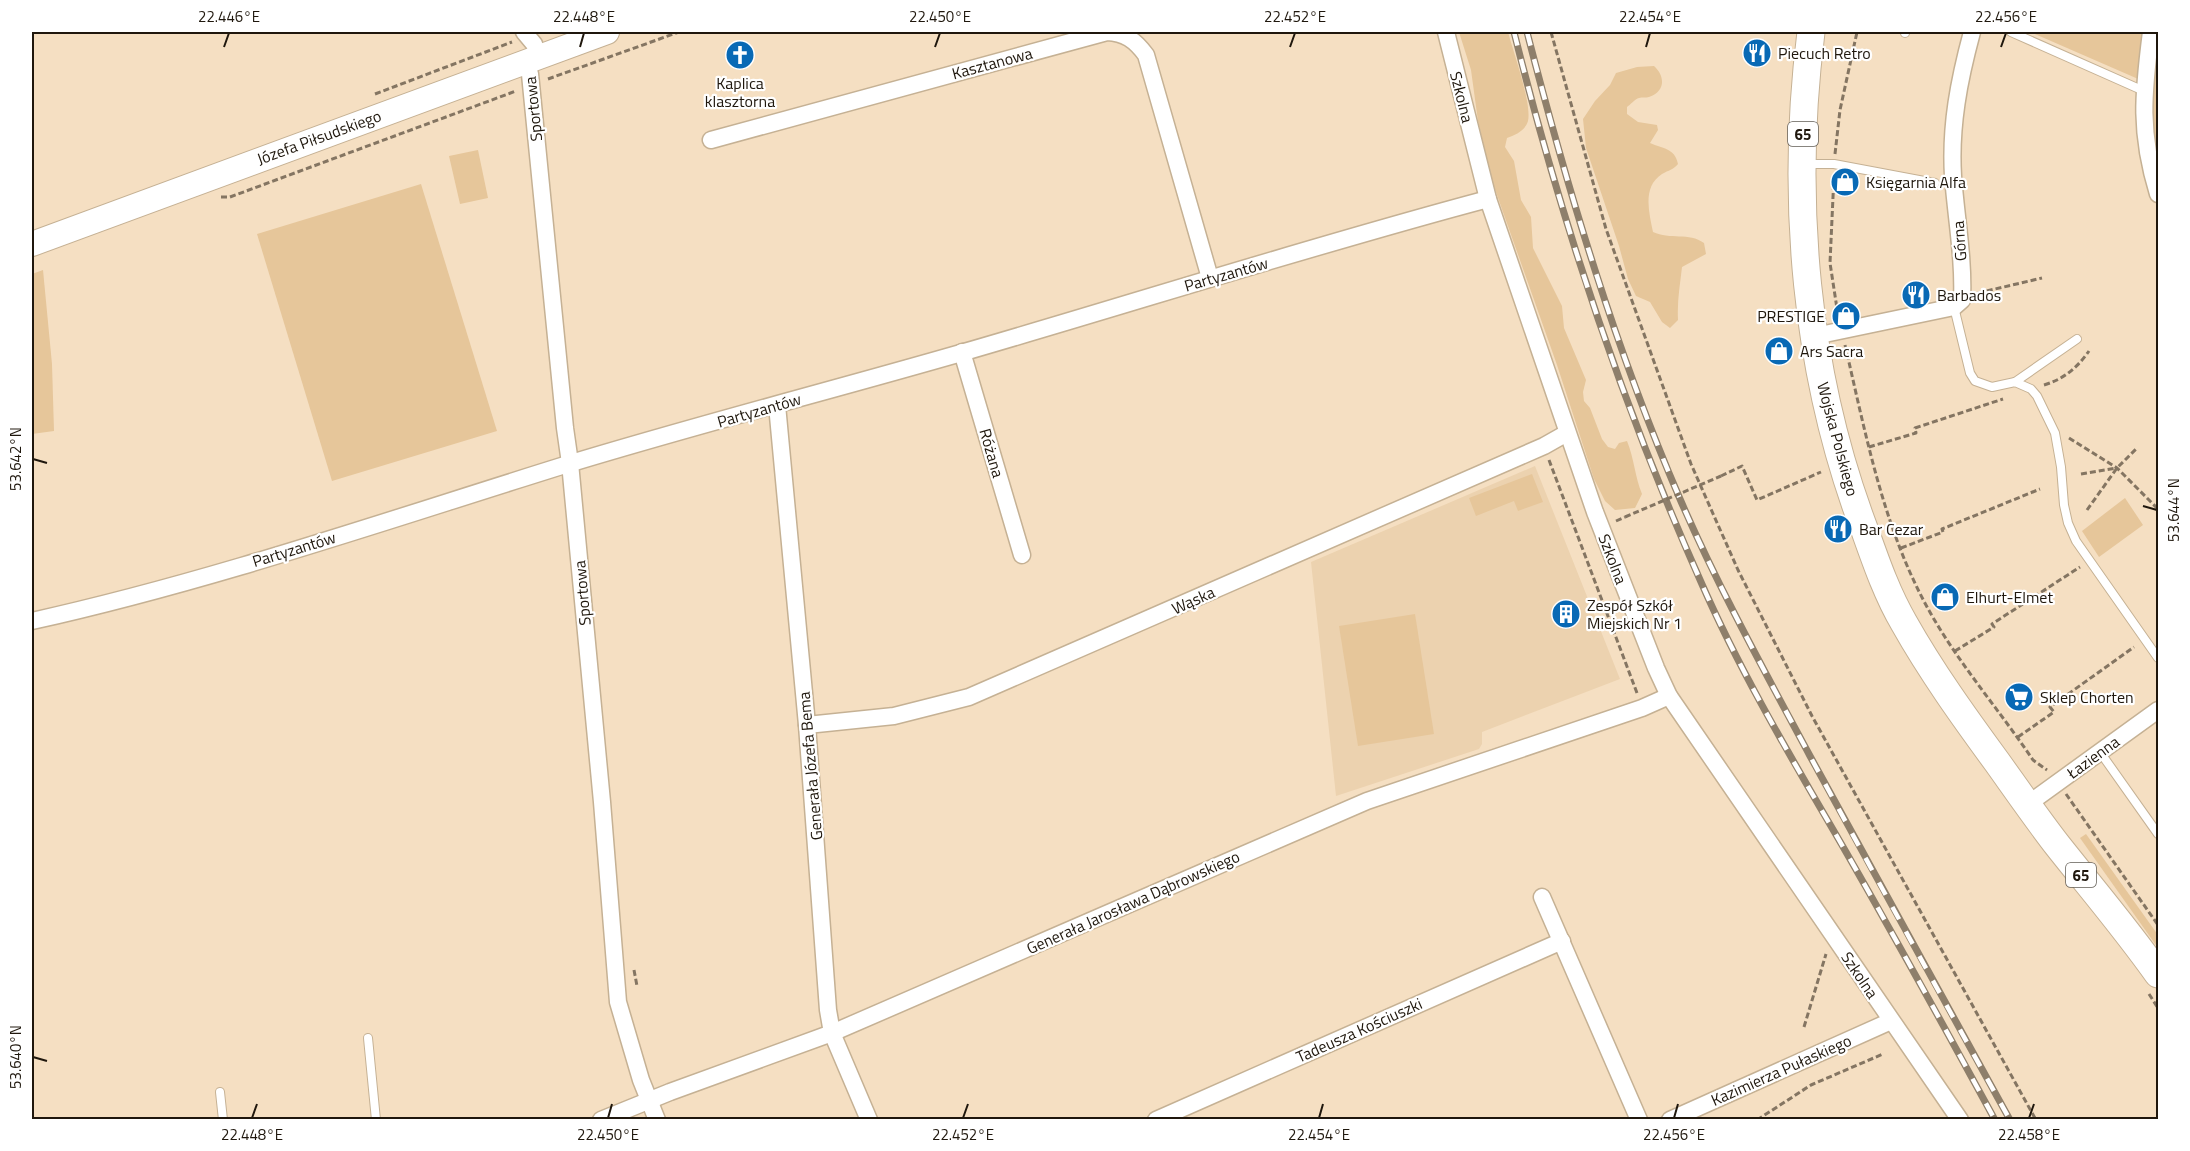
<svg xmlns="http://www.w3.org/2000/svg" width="2190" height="1151" font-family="'Titillium Web',sans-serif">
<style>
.built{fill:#ecd2af}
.green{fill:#e6c69a}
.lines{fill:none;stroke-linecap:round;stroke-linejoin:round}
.service-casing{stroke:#c5b194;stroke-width:10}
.minor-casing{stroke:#c5b194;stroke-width:19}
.secondary-casing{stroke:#c5b194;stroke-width:26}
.primary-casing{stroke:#c5b194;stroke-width:29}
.path{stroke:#847562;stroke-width:3;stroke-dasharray:6 3;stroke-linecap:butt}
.service{stroke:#fff;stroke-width:8}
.minor{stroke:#fff;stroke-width:16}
.secondary{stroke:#fff;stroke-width:24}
.primary{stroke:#fff;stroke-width:27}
.rail-casing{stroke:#8e7f6b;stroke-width:7}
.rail{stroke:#fff;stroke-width:4.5;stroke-dasharray:14;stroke-linecap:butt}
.path-bridge{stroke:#847562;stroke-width:3;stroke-dasharray:6 3;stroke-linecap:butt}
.ticks{fill:none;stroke:#1f170d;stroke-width:2}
.labels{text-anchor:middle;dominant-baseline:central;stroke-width:4.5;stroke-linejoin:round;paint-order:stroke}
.shield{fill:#fff;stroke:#625d56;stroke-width:1.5}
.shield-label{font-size:15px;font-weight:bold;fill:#1f170d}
.poi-label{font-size:16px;fill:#1f170d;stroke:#fff;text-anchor:start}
.street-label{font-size:16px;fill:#1f170d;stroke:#fff}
.neatline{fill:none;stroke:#1f170d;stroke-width:2}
.ticks-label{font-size:15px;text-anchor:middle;fill:#1f170d}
</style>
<rect width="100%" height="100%" fill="#f5dfc2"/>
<path class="built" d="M1535,466L1620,679L1482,732V744L1479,749L1336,796L1311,562Z"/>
<g class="green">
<path d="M1459,32H1508C1513,51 1532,103 1528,121C1525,131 1515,135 1507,138L1505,147L1514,161L1521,200L1531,217L1533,248L1562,306L1564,328L1586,380L1583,392L1584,401L1590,408L1602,439L1608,447L1615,449L1619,443L1627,441C1634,458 1635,477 1642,494L1635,508L1615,510L1605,501L1594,479L1557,365L1491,178L1478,121L1471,70Z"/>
<path d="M2030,32H2158V159L2152,140V85Z"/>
<path d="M1654,66C1665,76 1666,91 1649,97C1646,98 1642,97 1639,98C1635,99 1630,105 1627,107V114L1638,122L1657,125L1658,130L1650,143C1663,149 1675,148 1678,164C1673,170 1669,170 1662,174C1642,187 1649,212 1653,232C1670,240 1689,232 1704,243L1706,254L1682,267C1680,285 1677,301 1678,320L1670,328L1662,322L1650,302L1636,296L1628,279L1619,246L1586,148L1583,119L1595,101L1610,85L1616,73L1637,67Z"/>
<path d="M478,150L488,198L460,204L449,156Z"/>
<path d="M421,184L497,431L332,481L257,234Z"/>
<path d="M43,270L52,364L54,431L32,434V274Z"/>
<path d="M1532,474L1543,502L1518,511L1514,501L1476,516L1469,498Z"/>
<path d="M2125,498L2143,525L2099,557L2082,531Z"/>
<path d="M1415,614L1434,734L1358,746L1339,626Z"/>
<path d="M2086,834L2158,935V948L2080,838Z"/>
</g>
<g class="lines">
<g class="service-casing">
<g id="service">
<path d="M2011,32L2144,91"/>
<path d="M1905,33V32"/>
<path d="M1806,164H1834L1935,183"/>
<path d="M1954,307L1970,373L1975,381L1992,387L2015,382L2031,389L2037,396L2055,433L2061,467L2064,505L2068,523L2076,541L2158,658"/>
<path d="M2015,382L2077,339"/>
<path d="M2100,752L2158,834"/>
<path d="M368,1038L376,1120"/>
<path d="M220,1092L223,1120"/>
</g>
</g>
<g class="minor-casing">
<g id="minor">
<path d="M524,32L534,44L539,57"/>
<path d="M1446,32L1488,199L1595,512L1656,668L1669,696L1960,1120"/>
<path d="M2151,32C2143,94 2139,132 2158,194"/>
<path d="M526,61L530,74L565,428L570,463L602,802L618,1002L641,1080L657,1120"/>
<path d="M711,140L1107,32C1125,33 1135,40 1146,55L1210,278"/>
<path d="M1815,336L1954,307L1962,300C1964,259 1956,217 1953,176C1950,126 1959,80 1972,32"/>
<path d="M962,352L1022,555"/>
<path d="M777,405L807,725L828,1010L832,1033L869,1120"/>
<path d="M32,621C212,581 388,520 565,465C696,425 829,391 961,353C1137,302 1311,246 1488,199"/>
<path d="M807,725L894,716L969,697L1544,446L1567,433"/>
<path d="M2028,804L2158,710"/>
<path d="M1542,897L1639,1120"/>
<path d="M601,1120L670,1092L832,1033L1367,801L1642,708L1669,696"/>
<path d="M1156,1120L1562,941"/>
<path d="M1670,1120L1891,1021"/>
</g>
</g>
<g class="secondary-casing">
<path id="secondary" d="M32,244L607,32"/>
</g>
<g class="primary-casing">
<path id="primary" d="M1811,32C1790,198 1805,374 1865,531C1876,562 1887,594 1904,623C1931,671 1964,717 1997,762C2017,790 2037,819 2058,846C2092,889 2127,930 2158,974"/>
</g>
<g class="path">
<path d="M1551,32L1606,229L1691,464L1738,570L1812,716L2036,1120"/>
<path d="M548,79L679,32"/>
<path d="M375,94L512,42"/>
<path d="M1835,154L1840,110L1857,32"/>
<path d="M1834,175L1830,263L1838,315"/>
<path d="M221,197H230L516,91"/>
<path d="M1978,293L2042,278"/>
<path d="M1845,345C1866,435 1884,532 1931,614C1960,665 2000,711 2033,760L2047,770"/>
<path d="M2044,385C2064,379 2077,368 2089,351"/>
<path d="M2069,438L2117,468L2158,509"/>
<path d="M1869,447L1916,433L1915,428L2003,399"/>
<path d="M1549,460L1637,693"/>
<path d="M2081,474L2117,468"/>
<path d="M1721,476L1742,466L1757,500L1821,472"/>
<path d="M2087,510L2117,468L2137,448"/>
<path d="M1616,521L1625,517"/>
<path d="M1901,548L1943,532L1942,529L2040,489"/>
<path d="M1955,651L1994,627L1992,624L2080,567"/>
<path d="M2018,737L2054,712L2050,707L2134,647"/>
<path d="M2066,794L2158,925"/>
<path d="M634,970L637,986"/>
<path d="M2149,994L2158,1008"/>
<path d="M1804,1027L1826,954"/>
<path d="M1757,1120L1811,1085L1883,1054"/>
</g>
<use href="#service" class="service"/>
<use href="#minor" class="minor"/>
<use href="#secondary" class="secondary"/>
<use href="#primary" class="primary"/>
<g class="rail-casing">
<g id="rail">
<path d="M1514,32C1561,220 1622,405 1701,582C1742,676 1795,764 1846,852C1897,941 1946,1030 1995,1120"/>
<path d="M1527,32C1568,191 1615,348 1680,499C1718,587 1765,672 1810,756C1876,878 1943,999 2010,1120"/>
</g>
</g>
<use href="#rail" class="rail"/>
<path class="path-bridge" d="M1625,517L1721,476"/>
</g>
<path class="ticks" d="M224,47L229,33M580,47L584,33M935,47L940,33M1290,47L1295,33M1646,47L1650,33M2001,47L2006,33M33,459L47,463M2143,506L2157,510M33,1057L47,1061M252,1118L257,1104M608,1118L612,1104M963,1118L968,1104M1319,1118L1323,1104M1674,1118L1678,1104M2029,1118L2034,1104"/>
<defs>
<g id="restaurant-disc" transform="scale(1.5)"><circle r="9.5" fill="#0869b5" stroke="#fff"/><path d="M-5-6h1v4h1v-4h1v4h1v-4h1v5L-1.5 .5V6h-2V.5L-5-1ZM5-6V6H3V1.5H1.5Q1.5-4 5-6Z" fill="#fff"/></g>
<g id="church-disc" transform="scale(1.5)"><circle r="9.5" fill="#0869b5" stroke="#fff"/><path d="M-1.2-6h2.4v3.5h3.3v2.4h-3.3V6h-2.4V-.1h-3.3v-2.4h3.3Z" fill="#fff"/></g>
<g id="shop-disc" transform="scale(1.5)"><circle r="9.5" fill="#0869b5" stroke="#fff"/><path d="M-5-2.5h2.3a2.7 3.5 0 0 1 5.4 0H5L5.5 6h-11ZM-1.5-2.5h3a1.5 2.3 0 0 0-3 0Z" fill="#fff"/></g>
<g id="building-disc" transform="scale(1.5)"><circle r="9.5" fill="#0869b5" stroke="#fff"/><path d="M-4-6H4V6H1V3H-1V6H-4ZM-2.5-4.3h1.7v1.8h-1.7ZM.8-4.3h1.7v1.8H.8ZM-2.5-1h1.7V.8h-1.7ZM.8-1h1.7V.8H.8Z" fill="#fff"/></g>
<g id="supermarket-disc" transform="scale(1.5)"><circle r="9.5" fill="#0869b5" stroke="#fff"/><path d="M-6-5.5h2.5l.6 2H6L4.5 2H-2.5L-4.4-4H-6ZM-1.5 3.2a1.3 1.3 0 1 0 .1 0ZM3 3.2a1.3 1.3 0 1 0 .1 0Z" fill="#fff"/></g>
</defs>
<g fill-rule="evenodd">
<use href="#restaurant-disc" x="1757" y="53"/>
<use href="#church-disc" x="740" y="55"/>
<use href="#shop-disc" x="1845" y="182"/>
<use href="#restaurant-disc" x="1916" y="295"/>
<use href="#shop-disc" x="1846" y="316"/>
<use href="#shop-disc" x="1779" y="351"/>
<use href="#restaurant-disc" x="1838" y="529"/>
<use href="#shop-disc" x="1945" y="597"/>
<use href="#building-disc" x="1566" y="614"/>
<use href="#supermarket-disc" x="2019" y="697"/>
</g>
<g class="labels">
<g class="shield">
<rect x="1788" y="122" width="30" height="24" rx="4.5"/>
<rect x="2066" y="863" width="30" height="24" rx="4.5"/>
</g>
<g class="shield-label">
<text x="1803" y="134">65</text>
<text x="2081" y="875">65</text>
</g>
<g class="poi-label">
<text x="1778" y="53">Piecuch Retro</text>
<text x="740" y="83" text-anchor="middle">Kaplica<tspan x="740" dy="18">klasztorna</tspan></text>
<text x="1866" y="182">Księgarnia Alfa</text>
<text x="1937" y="295">Barbados</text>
<text x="1825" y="316" text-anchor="end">PRESTIGE</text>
<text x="1800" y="351">Ars Sacra</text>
<text x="1859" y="529">Bar Cezar</text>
<text x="1966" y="597">Elhurt-Elmet</text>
<text x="1587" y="605">Zespół Szkół<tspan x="1587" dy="18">Miejskich Nr 1</tspan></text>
<text x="2040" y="697">Sklep Chorten</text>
</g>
<g class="street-label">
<text transform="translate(992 63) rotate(-15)">Kasztanowa</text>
<text transform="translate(1462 97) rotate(76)">Szkolna</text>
<text transform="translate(533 109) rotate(-96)">Sportowa</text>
<text transform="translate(319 137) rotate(-20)">Józefa Piłsudskiego</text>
<text transform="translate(1959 241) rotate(-94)">Górna</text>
<text transform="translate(1226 274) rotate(-16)">Partyzantów</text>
<text transform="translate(759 410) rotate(-16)">Partyzantów</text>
<text transform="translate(1838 439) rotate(75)">Wojska Polskiego</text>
<text transform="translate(992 453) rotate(74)">Różana</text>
<text transform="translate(294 549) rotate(-17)">Partyzantów</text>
<text transform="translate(1613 559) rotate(69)">Szkolna</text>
<text transform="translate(582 593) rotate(-95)">Sportowa</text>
<text transform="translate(1193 600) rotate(-24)">Wąska</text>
<text transform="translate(2093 757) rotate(-36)">Łazienna</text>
<text transform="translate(810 766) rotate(-95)">Generała Józefa Bema</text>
<text transform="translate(1133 902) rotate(-24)">Generała Jarosława Dąbrowskiego</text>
<text transform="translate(1860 975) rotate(56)">Szkolna</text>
<text transform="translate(1359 1030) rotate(-24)">Tadeusza Kościuszki</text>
<text transform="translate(1781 1070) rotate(-24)">Kazimierza Pułaskiego</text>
</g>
</g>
<rect width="2190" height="1151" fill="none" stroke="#ffffff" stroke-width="66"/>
<rect x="33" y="33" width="2124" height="1085" class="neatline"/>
<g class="ticks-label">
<text x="229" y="22">22.446°E</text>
<text x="584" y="22">22.448°E</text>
<text x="940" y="22">22.450°E</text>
<text x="1295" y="22">22.452°E</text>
<text x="1650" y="22">22.454°E</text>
<text x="2006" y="22">22.456°E</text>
<text transform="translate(16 459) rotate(-90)" y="5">53.642°N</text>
<text transform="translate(2174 510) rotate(-90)" y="5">53.644°N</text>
<text transform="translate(16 1057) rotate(-90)" y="5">53.640°N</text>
<text x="252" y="1140">22.448°E</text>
<text x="608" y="1140">22.450°E</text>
<text x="963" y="1140">22.452°E</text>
<text x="1319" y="1140">22.454°E</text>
<text x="1674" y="1140">22.456°E</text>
<text x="2029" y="1140">22.458°E</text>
</g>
</svg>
